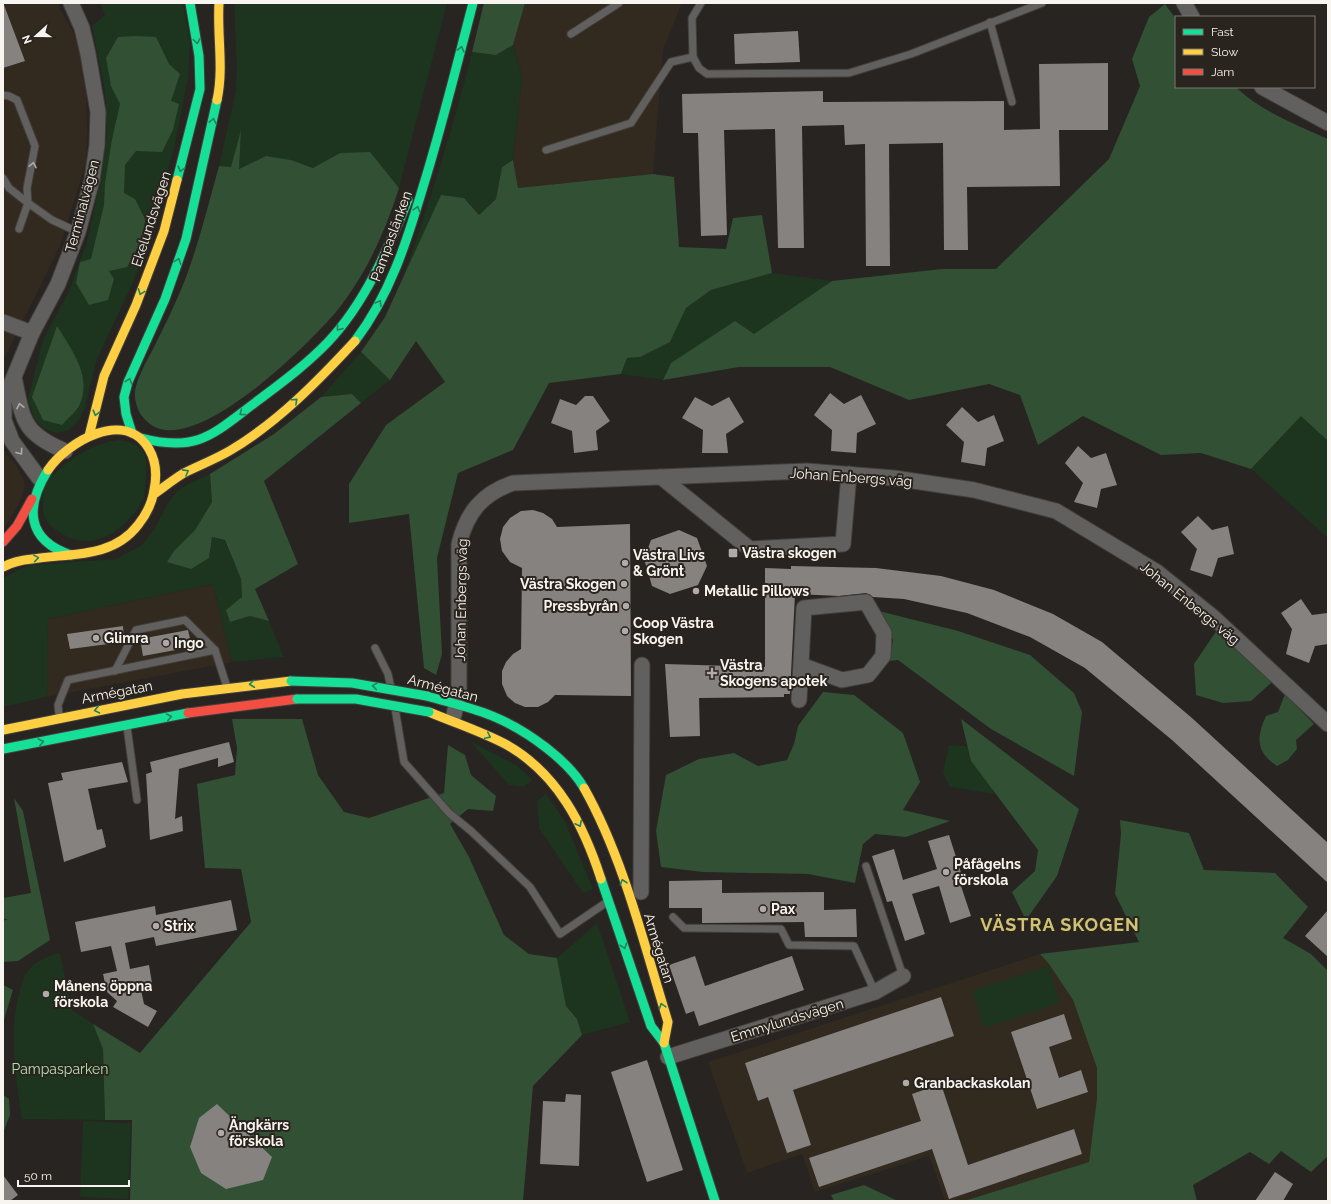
<svg xmlns="http://www.w3.org/2000/svg" width="1331" height="1204" font-family="Raleway,sans-serif">
<style>
.built{fill:#32291f}
.green{fill:#1d341e}
.forest{fill:#325033}
.building{fill:#858280}
.lines{fill:none;stroke-linecap:round;stroke-linejoin:round}
.lane-casing{stroke:#423f3c;stroke-width:9}
.street-casing{stroke:#423f3c;stroke-width:17}
.fast-casing{stroke:#423f3c;stroke-width:11}
.slow-casing{stroke:#423f3c;stroke-width:11}
.jam-casing{stroke:#423f3c;stroke-width:11}
.lane{stroke:#62605e;stroke-width:7}
.street{stroke:#62605e;stroke-width:15}
.fast{stroke:#16e098;stroke-width:9}
.slow{stroke:#ffcf43;stroke-width:9}
.jam{stroke:#f24e42;stroke-width:9}
.fast-bridge-casing{stroke:#423f3c;stroke-width:11;stroke-linecap:butt}
.fast-bridge{stroke:#16e098;stroke-width:9}
.oneway{stroke:#20825b}
.oneway2{stroke:#adaaa7}
.poi-dot{fill:#afaba8;stroke:#2a241e;stroke-width:1.5}
.labels{text-anchor:middle;dominant-baseline:central;stroke-width:4;stroke-linejoin:round;paint-order:stroke}
.street-label{font-size:14px;fill:#f8f4f0;stroke:#2a241e}
.poi-label{font-size:14px;font-weight:bold;fill:#f8f4f0;stroke:#2a241e;text-anchor:start}
.park-label{font-size:14px;fill:#abe4ac;stroke:#2a241e}
.district-label{font-size:18px;font-weight:bold;letter-spacing:1px;fill:#cfc274;stroke:#2a241e}
</style>
<rect width="100%" height="100%" fill="#272421"/>
<g class="built">
<path d="M3,3H57L75,36L81,60L86,93L87,130L86,163L60,246L3,361Z"/>
<path d="M525,3H682L663,50L653,174L518,188L513,160L522,76L513,45Z"/>
<path d="M3,450L16,465L23,478L25,486L22,498L3,531Z"/>
<path d="M213,584L232,662L47,697L48,619Z"/>
<path d="M1040,954L1049,964L1073,1000L1097,1068V1098L1089,1162L964,1201H945L929,1156L815,1192L802,1154L747,1173L708,1062Z"/>
</g>
<g class="green">
<path d="M100,3H183L190,42L188,78L174,149L163,185L153,195L157,215L135,278L97,359L85,407L78,421L69,430L56,433L44,429L34,419L28,399L43,340L69,291L87,242L101,177L107,135L105,91L92,26L105,15Z"/>
<path d="M234,3H447L399,188L387,173L340,153L313,168L291,160L266,156L238,169L241,133L231,167L219,166L236,90L237,66Z"/>
<path d="M513,45L522,76L513,160L502,168L496,199L479,215L464,198L403,278C429,204 453,128 472,52L496,55Z"/>
<path d="M772,273L832,281L754,334L671,363L663,380L621,374L627,358L640,357L670,342L686,307L711,290Z"/>
<path d="M361,352L390,380L361,403L352,394L321,397Z"/>
<path d="M1301,415L1328,441V538L1251,469Z"/>
<path d="M118,440C125,441 136,443 141,449C148,457 147,468 146,478C145,484 146,493 143,499C130,526 95,554 64,535C38,520 43,511 44,484C66,462 87,444 118,440Z"/>
<path d="M210,474L212,502L195,530L174,551L209,558L212,537L225,540L241,579L242,597L230,622L251,616L269,621L284,657L232,662L213,584L48,619L47,697L3,707V578L29,565L116,559L142,545L155,528L168,503L177,491L190,483Z"/>
<path d="M470,741L516,765L533,780L523,787L509,785Z"/>
<path d="M949,745L966,746L983,761L994,794L950,787L943,773Z"/>
<path d="M546,794L565,821L593,889L583,893L539,828L537,801Z"/>
<path d="M597,923L630,1022L582,1035L577,1019L566,1006L557,958Z"/>
<path d="M60,953L72,1010L93,1024L103,1049L105,1120L22,1119C16,1076 7,1029 21,987C22,983 23,978 25,975C33,962 46,956 60,953Z"/>
<path d="M1048,966L1060,1003L984,1028L972,991Z"/>
<path d="M83,1121L131,1123L128,1199L80,1197Z"/>
</g>
<g class="forest">
<path d="M484,3H525L513,45L496,55L472,52Z"/>
<path d="M1165,4L1176,19V87H1236C1260,111 1297,125 1328,139V441L1301,416L1251,469L1201,453L1161,455L1083,416L1038,445L1020,395L989,384L909,400L830,367H739L663,380L671,363L735,321L754,334L832,281L942,269H996L1109,159L1140,86L1132,59L1149,17Z"/>
<path d="M135,36L156,37L169,64L180,74L171,101L179,104L173,130L162,152L136,151L125,165L124,193L135,199L145,219L143,238L127,267L109,271L114,279L108,300L89,305L76,283L80,262L91,259L104,205L105,183L112,139L120,104L111,86L106,58L118,37Z"/>
<path d="M241,130L239,169L266,156L291,160L313,168L340,153L370,152L399,188C385,233 365,276 336,312C308,345 199,453 153,426C143,420 136,410 135,397C133,385 147,360 153,349C167,321 181,293 191,263C202,231 210,198 219,166L231,167Z"/>
<path d="M513,160L518,188L653,174L674,177L679,247L726,249L733,218L762,215L772,273L711,290L686,308L670,342L640,357L627,358L621,374L549,383L513,450L458,473L437,558L442,654L436,675L424,668L409,514L349,523V484L386,425L445,382L416,341L390,380L361,352L385,317L441,195L464,198L479,215L496,199L502,167Z"/>
<path d="M57,326C72,350 93,378 79,406C75,413 67,419 62,425L43,420L32,397Z"/>
<path d="M352,394L361,403L264,481L298,564L255,589L269,621L250,616L230,622L226,610L242,597L241,579L225,540L212,537L209,558L191,569L167,562L174,551L195,530L212,502L210,474L274,434L321,397Z"/>
<path d="M879,611L958,631L1030,655L1074,693L1082,712L1074,776L991,729L898,660L889,661L893,640Z"/>
<path d="M1219,627L1272,682L1251,701L1223,703L1196,695L1194,664Z"/>
<path d="M823,692L854,695L903,733L920,782L903,810L950,821L906,837L875,834L863,844L855,883L808,874L703,872L661,867L656,831L666,775L699,759L734,753L758,766L787,760L794,744L798,726Z"/>
<path d="M1285,694L1314,724L1296,740L1297,749L1288,760L1277,766C1256,752 1256,738 1266,716L1278,712Z"/>
<path d="M232,719H302L318,775L344,812L369,818L444,793L448,745L465,755L471,775L496,796L493,811L468,809L450,824L469,857L504,935L529,954L557,958L566,1006L577,1019L582,1035L533,1086L523,1201H130L132,1120H105L103,1049L93,1024L140,1053L251,922L241,869L205,868L197,784L235,775L237,748Z"/>
<path d="M961,719L1079,809L1057,876L1026,920L1012,892L1035,871L1038,850L971,761Z"/>
<path d="M14,798L23,811L50,940L18,961L3,962V921L8,919H3V898L31,893Z"/>
<path d="M1120,820L1189,833L1204,870L1275,873L1308,907L1283,938L1311,954L1328,971V1156L1311,1172L1281,1151L1269,1164L1250,1152L1193,1185L1197,1201H964L1089,1162L1097,1098V1068L1073,1000L1049,964L1040,954L1139,942L1115,894L1121,834Z"/>
<path d="M3,985L13,990L3,1023Z"/>
<path d="M3,1095L9,1099L10,1115L3,1133Z"/>
<path d="M864,1185L898,1201H834L831,1195Z"/>
</g>
<g class="building">
<path d="M3,5H4L25,61L3,68Z"/>
<path d="M798,31L800,62L735,64L734,34Z"/>
<path d="M1108,63V130H1059L1060,186L967,187L968,250H944L943,143L889,144L890,266H866L865,144L845,145L844,125L802,126L804,248H778L775,129L724,130L727,235L701,236L698,133H683L682,94L823,91V102L1004,101V130L1040,129L1039,64Z"/>
<path d="M830,393L844,404L861,395L876,424L857,433L856,453L831,451L832,430L814,415Z"/>
<path d="M585,396H593L610,421L596,431L598,450L574,453L572,431L551,423L560,399L576,405Z"/>
<path d="M695,397L712,406L729,397L744,422L726,434L728,453H702L703,430L682,418Z"/>
<path d="M962,407L978,422L994,415L1004,441L987,448L985,466L961,462L964,442L946,425Z"/>
<path d="M1078,446L1091,458L1106,453L1117,485L1101,489L1097,508L1074,502L1083,483L1065,463Z"/>
<path d="M533,510L543,513L552,519L557,527L630,524L631,696L555,695L548,702L538,707H525L515,703L507,696L502,684V671L506,662L513,654L521,649L522,568L510,562L502,551L500,539L503,527L510,518L521,511Z"/>
<path d="M1198,516L1212,530L1228,526L1234,554L1218,558L1212,577L1190,570L1197,549L1181,532Z"/>
<path d="M679,530L697,538L707,566L698,585L670,594L652,586L644,559L651,540Z"/>
<path d="M791,566L876,568L941,576L994,590L1053,614L1102,642L1192,718L1328,843V883L1172,740L1085,668L1030,637L967,613L904,599L873,597L866,593L839,596L795,594L790,694H784V697L699,698L700,736L670,737L665,664L765,667V568L791,569Z"/>
<path d="M1301,599L1312,615L1327,613L1328,619V644L1315,646L1309,663L1286,654L1292,629L1281,613Z"/>
<path d="M123,626L124,642L70,649L67,634Z"/>
<path d="M188,630L192,647L143,656L140,639Z"/>
<path d="M229,742L234,762L218,767V758L179,769L175,819L182,816L183,831L150,840L146,774L152,772L150,762Z"/>
<path d="M122,762L128,782L88,789L97,830L102,829L106,847L64,862L48,783L63,780L61,773Z"/>
<path d="M949,835L963,879L959,880L971,916L950,923L939,886L912,894L925,934L905,941L892,901L887,902L872,856L894,849L903,880L937,869L928,841Z"/>
<path d="M722,880V893L824,892V910L856,909L857,937H805L804,922L702,923V908H669V881Z"/>
<path d="M231,900L237,930L156,946L154,937L125,943L130,969L149,965L152,983L140,985L144,1004L157,1011L148,1027L113,1007L117,1001L107,992L103,974L117,971L111,946L81,952L75,922L155,906L156,915Z"/>
<path d="M1328,910V957L1305,936Z"/>
<path d="M695,956L705,986L792,956L804,990L699,1026L694,1011L686,1014L669,965Z"/>
<path d="M941,997L954,1036L793,1090L811,1145L787,1153L768,1097L758,1101L745,1063Z"/>
<path d="M1064,1014L1072,1039L1049,1047L1059,1078L1081,1070L1088,1092L1037,1109L1011,1032Z"/>
<path d="M647,1060L683,1170L647,1182L611,1072Z"/>
<path d="M941,1084L968,1165L1074,1129L1082,1154L949,1199L932,1149L819,1187L809,1158L921,1121L912,1094Z"/>
<path d="M566,1094L581,1095L579,1166L540,1164L543,1101L565,1102Z"/>
<path d="M217,1104L272,1157L263,1180L226,1189L201,1173L190,1147L199,1118Z"/>
<path d="M1275,1172L1293,1184L1283,1201H1255Z"/>
<path d="M3,1175L18,1195L10,1201H3Z"/>
</g>
<g class="lines">
<g class="lane-casing">
<g id="lane">
<path d="M701,3L692,18L693,57L699,68L707,74L849,73L911,54L1042,3"/>
<path d="M990,22L1012,102"/>
<path d="M571,34L619,3"/>
<path d="M3,95L9,96L17,100L35,146L27,188L28,203"/>
<path d="M546,150L631,123L671,62L693,57"/>
<path d="M3,178L9,188L28,203"/>
<path d="M19,229L28,203L52,220L78,232"/>
<path d="M375,648L388,674L391,688"/>
<path d="M115,671L136,630L185,620L215,650"/>
<path d="M395,708L404,762L449,813L471,831L530,887L560,934L607,902"/>
<path d="M59,715L58,705L68,680L215,650L227,687"/>
<path d="M127,727L137,800"/>
<path d="M866,866L903,976"/>
<path d="M673,917L684,928L781,929L789,945L854,946L875,992"/>
</g>
</g>
<g class="street-casing">
<g id="street">
<path d="M1184,3L1192,17"/>
<path d="M1262,87L1328,123"/>
<path d="M3,322L32,333"/>
<path d="M14,377C23,420 22,433 65,451"/>
<path d="M661,477L750,549L843,544L849,474"/>
<path d="M39,478L12,441L4,420V401L32,333L58,284L78,232L92,180L97,145L98,112L88,54L82,28L71,3"/>
<path d="M799,700L804,608L866,602L884,633L883,656L868,675L842,680L801,665"/>
<path d="M454,715L459,690V544C467,512 482,494 513,483L807,471L894,478L974,490L1056,511L1157,572L1213,617L1328,724"/>
<path d="M641,892L642,665"/>
<path d="M668,1057L875,992L903,976"/>
</g>
</g>
<g class="fast-casing">
<g id="fast">
<path d="M177,180L200,89L199,56L190,3"/>
<path d="M355,341C390,295 407,241 423,187C442,126 457,64 473,3"/>
<path d="M132,433L126,414L124,397L128,382L165,299L186,239L217,100"/>
<path d="M141,438C198,453 213,434 256,402C281,383 306,365 328,342C365,303 388,249 408,200"/>
<path d="M48,470C25,507 26,540 71,555"/>
<path d="M427,696C450,703 475,708 497,718C527,731 568,760 584,788"/>
<path d="M3,749L188,713"/>
<path d="M601,879L651,1026L664,1043L715,1201"/>
</g>
</g>
<g class="slow-casing">
<g id="slow">
<path d="M217,100C224,68 217,36 219,3"/>
<path d="M89,436L104,376L136,305L164,231L177,180"/>
<path d="M154,494C164,487 174,479 184,473C200,465 216,459 231,450C278,422 318,381 355,341"/>
<path d="M3,567C12,562 22,560 32,559C69,553 112,559 138,525C146,515 152,504 154,490C157,476 156,461 149,449C125,408 67,442 48,470"/>
<path d="M429,712C455,723 483,732 507,745C558,774 584,826 601,879"/>
<path d="M3,730L182,694L291,681"/>
<path d="M584,788C624,859 644,945 668,1022L664,1043"/>
</g>
</g>
<g class="jam-casing">
<g id="jam">
<path d="M3,542L17,526L32,499"/>
<path d="M188,713L297,699"/>
</g>
</g>
<use href="#lane" class="lane"/>
<use href="#street" class="street"/>
<use href="#fast" class="fast"/>
<use href="#slow" class="slow"/>
<use href="#jam" class="jam"/>
<g class="fast-bridge-casing">
<g id="fast-bridge">
<path d="M291,681L352,683L427,696"/>
<path d="M297,699H356L429,712"/>
</g>
</g>
<use href="#fast-bridge" class="fast-bridge"/>
</g>
<defs><path id="oneway-chevron" d="M-2-3.5L2.5 0L-2 3.5" fill="none" stroke-width="1.6" stroke-linecap="round" stroke-linejoin="round"/></defs>
<g class="oneway">
<use href="#oneway-chevron" transform="translate(197 41) rotate(81)"/>
<use href="#oneway-chevron" transform="translate(461 49) rotate(-76)"/>
<use href="#oneway-chevron" transform="translate(213 121) rotate(-78)"/>
<use href="#oneway-chevron" transform="translate(181 169) rotate(105)"/>
<use href="#oneway-chevron" transform="translate(417 209) rotate(-73)"/>
<use href="#oneway-chevron" transform="translate(178 261) rotate(-70)"/>
<use href="#oneway-chevron" transform="translate(141 292) rotate(111)"/>
<use href="#oneway-chevron" transform="translate(379 303) rotate(-59)"/>
<use href="#oneway-chevron" transform="translate(339 328) rotate(129)"/>
<use href="#oneway-chevron" transform="translate(129 381) rotate(-71)"/>
<use href="#oneway-chevron" transform="translate(295 401) rotate(-42)"/>
<use href="#oneway-chevron" transform="translate(96 413) rotate(105)"/>
<use href="#oneway-chevron" transform="translate(242 413) rotate(143)"/>
<use href="#oneway-chevron" transform="translate(186 472) rotate(-29)"/>
<use href="#oneway-chevron" transform="translate(36 558) rotate(-9)"/>
<use href="#oneway-chevron" transform="translate(252 684) rotate(174)"/>
<use href="#oneway-chevron" transform="translate(375 686) rotate(-171)"/>
<use href="#oneway-chevron" transform="translate(97 710) rotate(168)"/>
<use href="#oneway-chevron" transform="translate(169 717) rotate(-10)"/>
<use href="#oneway-chevron" transform="translate(488 736) rotate(26)"/>
<use href="#oneway-chevron" transform="translate(41 742) rotate(-11)"/>
<use href="#oneway-chevron" transform="translate(579 824) rotate(63)"/>
<use href="#oneway-chevron" transform="translate(623 882) rotate(-109)"/>
<use href="#oneway-chevron" transform="translate(624 946) rotate(71)"/>
<use href="#oneway-chevron" transform="translate(662 1006) rotate(-108)"/>
</g>
<g class="oneway2">
<use href="#oneway-chevron" transform="translate(33 165) rotate(-78)"/>
<use href="#oneway-chevron" transform="translate(20 406) rotate(-102)"/>
<use href="#oneway-chevron" transform="translate(20 452) rotate(54)"/>
</g>
<g class="poi-dot">
<rect x="728" y="548" width="10" height="10" rx="2"/>
<circle cx="625" cy="563" r="4"/>
<circle cx="624" cy="584" r="4"/>
<circle cx="696" cy="591" r="4"/>
<circle cx="626" cy="606" r="4"/>
<circle cx="625" cy="631" r="4"/>
<circle cx="96" cy="638" r="4"/>
<circle cx="166" cy="643" r="4"/>
<path d="M710 667h4v4h4v4h-4v4h-4v-4h-4v-4h4z"/>
<circle cx="946" cy="872" r="4"/>
<circle cx="763" cy="909" r="4"/>
<circle cx="156" cy="926" r="4"/>
<circle cx="46" cy="994" r="4"/>
<circle cx="906" cy="1083" r="4"/>
<circle cx="221" cy="1133" r="4"/>
</g>
<g class="labels">
<g class="street-label">
<text transform="translate(82 206) rotate(-75)">Terminalvägen</text>
<text transform="translate(151 219) rotate(-72)">Ekelundsvägen</text>
<text transform="translate(391 236) rotate(-70)">Pampaslänken</text>
<text transform="translate(851 477) rotate(4)">Johan Enbergs väg</text>
<text transform="translate(461 600) rotate(-89)">Johan Enbergs väg</text>
<text transform="translate(1190 603) rotate(39)">Johan Enbergs väg</text>
<text transform="translate(443 688) rotate(15)">Armégatan</text>
<text transform="translate(117 692) rotate(-11)">Armégatan</text>
<text transform="translate(659 948) rotate(73)">Armégatan</text>
<text transform="translate(787 1020) rotate(-17)">Emmylundsvägen</text>
</g>
<g class="poi-label">
<text x="742" y="553">Västra skogen</text>
<text x="633" y="555">Västra Livs<tspan x="633" dy="16">&amp; Grönt</tspan></text>
<text x="616" y="584" text-anchor="end">Västra Skogen</text>
<text x="704" y="591">Metallic Pillows</text>
<text x="618" y="606" text-anchor="end">Pressbyrån</text>
<text x="633" y="623">Coop Västra<tspan x="633" dy="16">Skogen</tspan></text>
<text x="104" y="638">Glimra</text>
<text x="174" y="643">Ingo</text>
<text x="720" y="665">Västra<tspan x="720" dy="16">Skogens apotek</tspan></text>
<text x="954" y="864">Påfågelns<tspan x="954" dy="16">förskola</tspan></text>
<text x="771" y="909">Pax</text>
<text x="164" y="926">Strix</text>
<text x="54" y="986">Månens öppna<tspan x="54" dy="16">förskola</tspan></text>
<text x="914" y="1083">Granbackaskolan</text>
<text x="229" y="1125">Ängkärrs<tspan x="229" dy="16">förskola</tspan></text>
</g>
<g class="park-label">
<text x="60" y="1069">Pampasparken</text>
</g>
<g class="district-label">
<text x="1060" y="924">VÄSTRA SKOGEN</text>
</g>
</g>
<rect width="1331" height="1204" fill="none" stroke="#f8f4f0" stroke-width="8"/>
<rect x="1175" y="16" width="140" height="72" fill="#2a241e" stroke="#7c7772"/>
<rect x="1183" y="29" width="20" height="6" fill="#16e098" stroke="#7c7772"/>
<text x="1211" y="36" font-size="12" fill="#f8f4f0">Fast</text>
<rect x="1183" y="49" width="20" height="6" fill="#ffcf43" stroke="#7c7772"/>
<text x="1211" y="56" font-size="12" fill="#f8f4f0">Slow</text>
<rect x="1183" y="69" width="20" height="6" fill="#f24e42" stroke="#7c7772"/>
<text x="1211" y="76" font-size="12" fill="#f8f4f0">Jam</text>
<g transform="translate(36 36) rotate(249)" stroke="#2a241e" stroke-width="3" paint-order="stroke">
<path d="M0-3L7 15L0 10L-7 15Z" fill="#f8f4f0"/>
<text y="-6" font-size="11" font-weight="bold" text-anchor="middle" fill="#f8f4f0">N</text>
</g>
<path d="M18 1180v6h111v-6" fill="none" stroke="#f8f4f0" stroke-width="2"/>
<text x="24" y="1180" font-size="12" fill="#f8f4f0" stroke="#2a241e" stroke-width="3" paint-order="stroke">50 m</text>
</svg>
